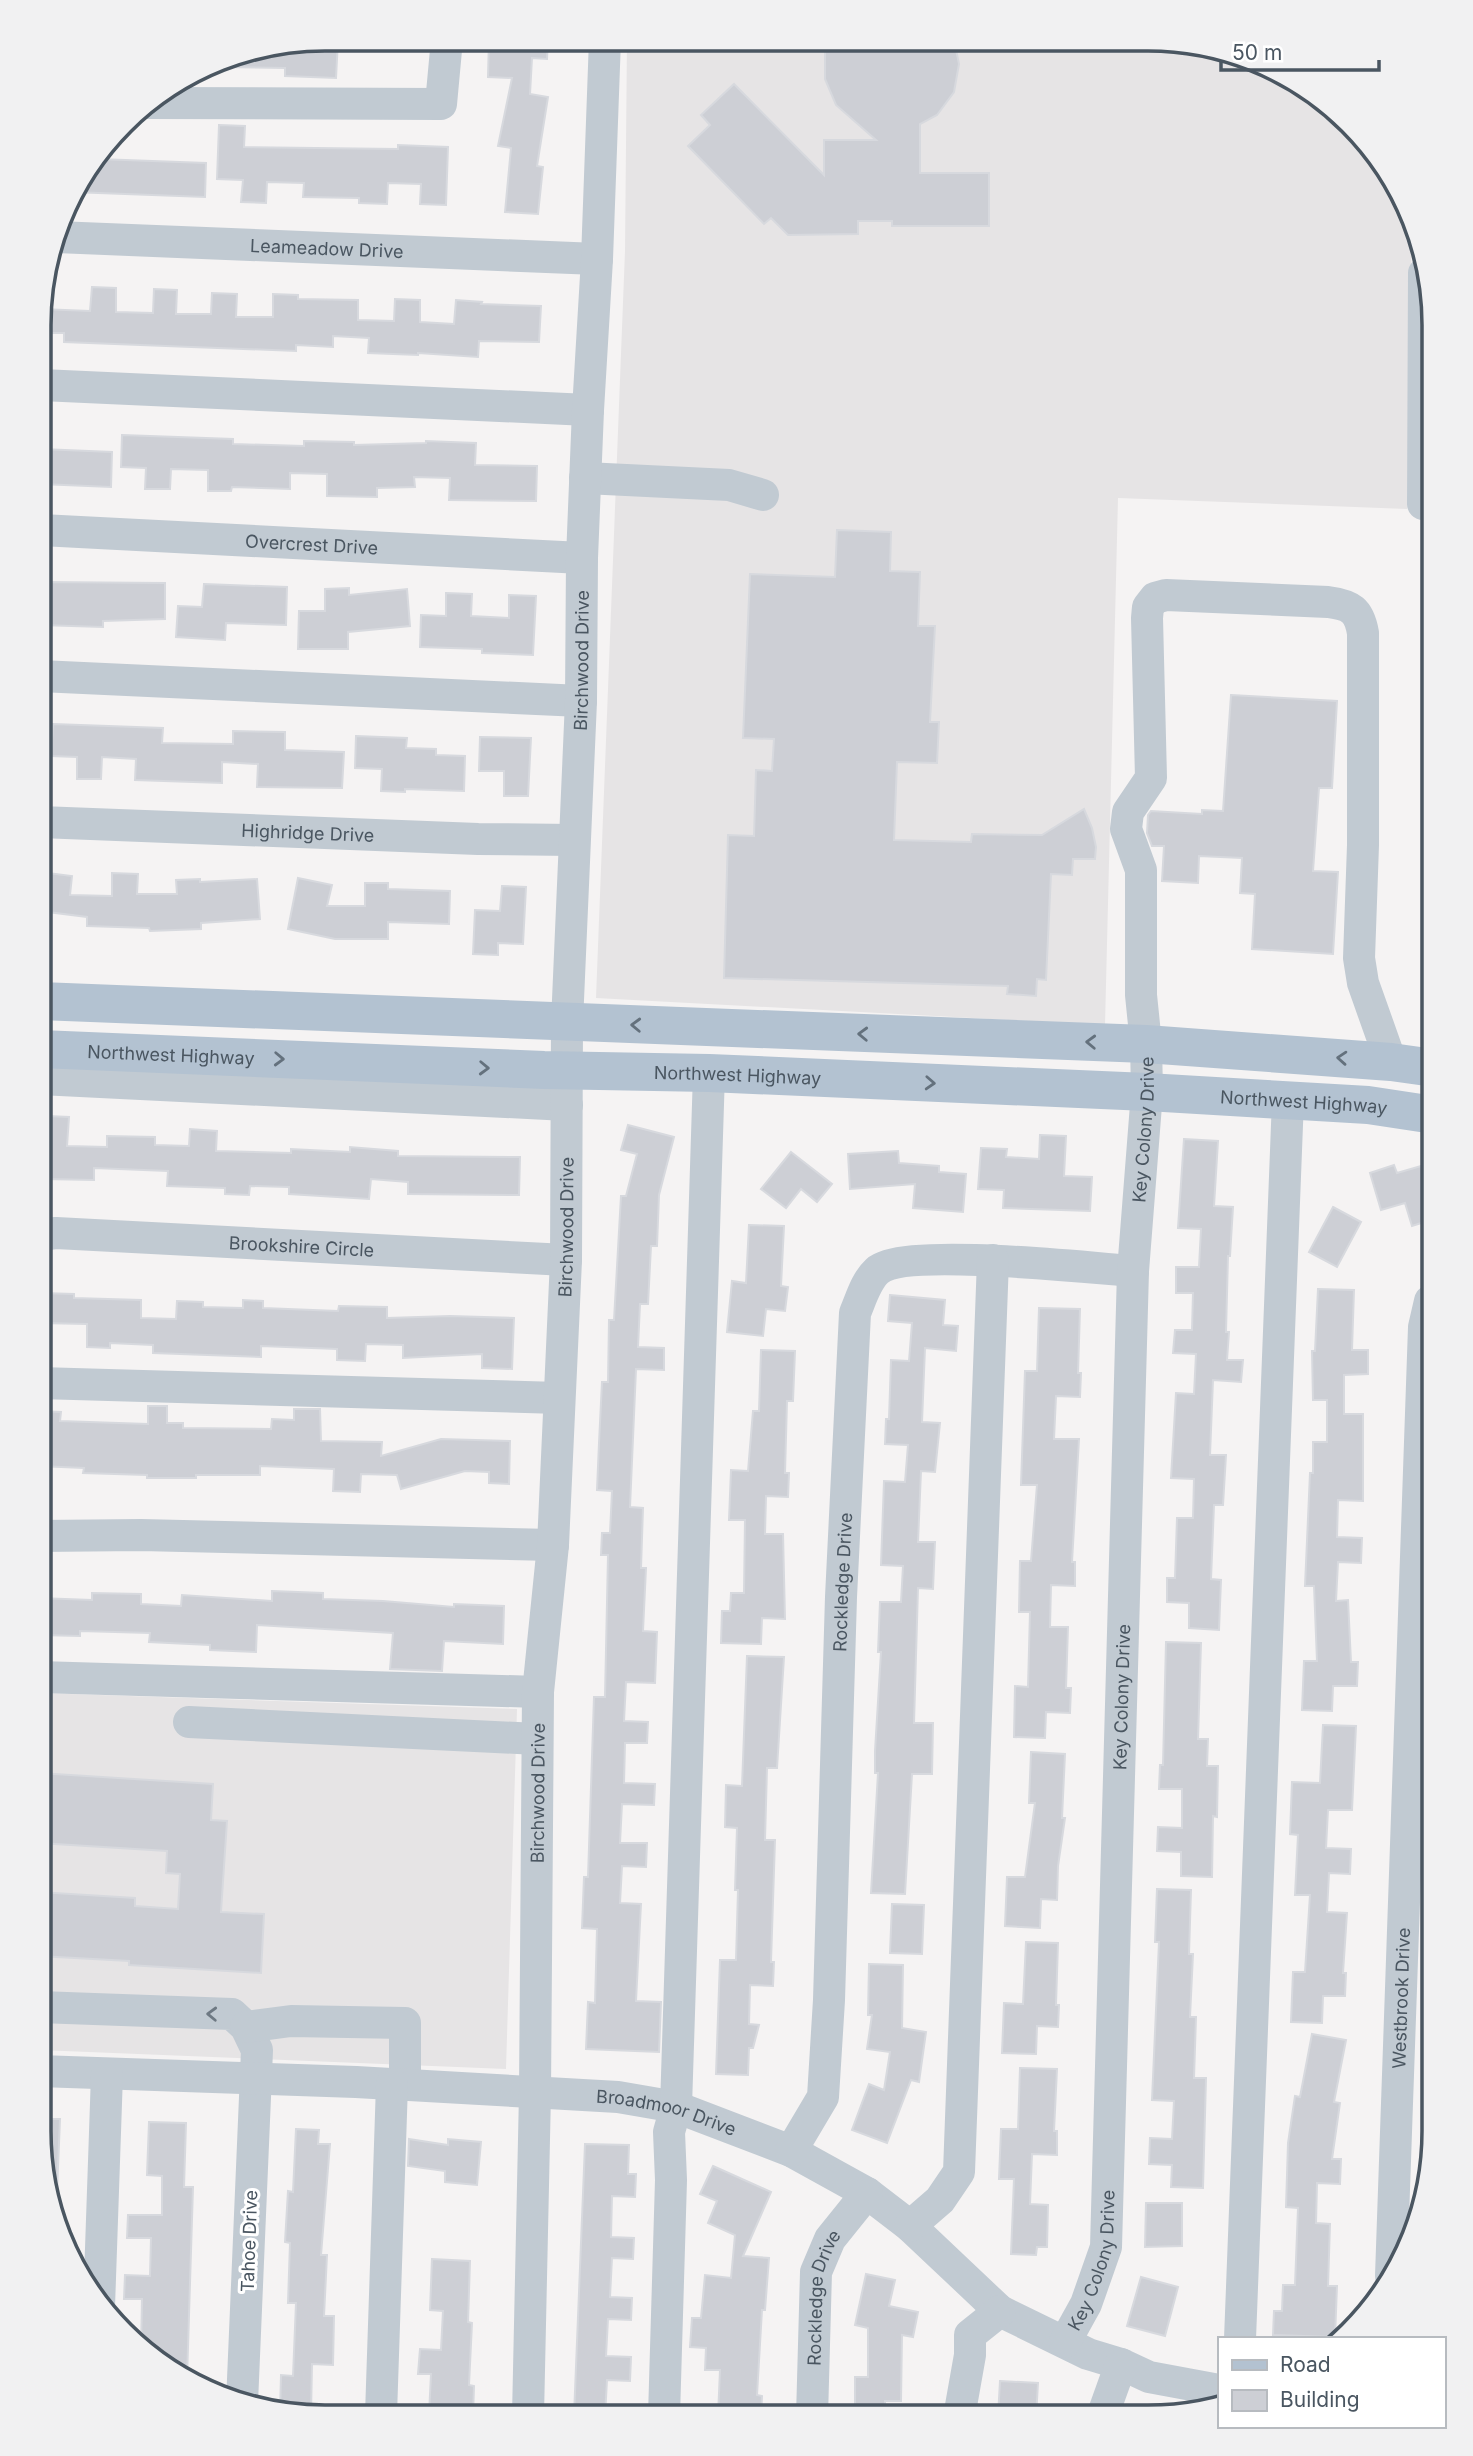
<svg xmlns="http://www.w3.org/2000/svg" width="1473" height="2456" font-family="Inter,sans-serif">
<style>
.education{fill:#e6e4e5}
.building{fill:#cdcfd5;stroke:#d7d9de;stroke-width:2}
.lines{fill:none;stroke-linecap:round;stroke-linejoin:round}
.minor{stroke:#c1cad2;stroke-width:32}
.major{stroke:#b3c2d1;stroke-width:38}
.oneway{stroke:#64717d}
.oneway2{stroke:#6e7983}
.labels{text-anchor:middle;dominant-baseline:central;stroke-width:6;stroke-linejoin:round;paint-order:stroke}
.street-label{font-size:18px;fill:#4a5661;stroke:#fff}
.rim{fill:none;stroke:#4a5661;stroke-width:3.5}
</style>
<rect width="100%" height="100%" fill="#f5f3f3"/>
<g class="education">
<path d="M627,39L1186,41L1258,60L1323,98L1376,151L1412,215L1407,509L1118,498L1105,1025L596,998L625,251Z"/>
<path d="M39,1693L517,1709L506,2069L39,2050Z"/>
</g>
<g class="building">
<path d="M321,39L338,40L336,78L285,76V68L221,67L220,59Z"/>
<path d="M489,39H548L547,59L532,58L530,94L548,97L537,166L543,167L538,214L505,212L511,148L498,146L512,78L488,77Z"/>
<path d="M830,40H954L959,64L954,92L937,115L920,124V173H989V226H892V221H858V234L788,235L771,218L764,224L688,146L710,125L701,115L734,84L824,175V140H876L836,105L825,79V51Z"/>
<path d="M219,125L245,126L244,147L398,149V145L448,147L446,205L420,204L421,184L388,183L387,204L359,203V198L303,197L304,183L267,182L266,203L241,202L243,180L217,179Z"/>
<path d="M98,159L206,163L205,197L73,192Z"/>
<path d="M92,287L116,288V312L153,313L154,289L177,290L176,314H211L212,293L237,294L236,317H273V294L298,295V299L358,300V320L394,321L395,299L420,300V322L454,324L456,300L482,302L481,304L541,306L539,342L479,341L478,357L418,353V355L368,353L369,338L333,336V347L296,345V351L64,342V333H41V309L90,311Z"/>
<path d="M122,435L233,439V444L304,446V441L354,442V445L426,443V441L476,443L475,465L537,466L536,501L449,500L450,478L414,477L415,487L377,488V497L327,496V474L290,473V489L232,487L231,491H208V470L171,469L170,489H145L146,468L121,467Z"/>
<path d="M41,449L112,452L111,487L41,484Z"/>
<path d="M837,530L891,532L890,571L920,572L918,626H935L930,722H939L937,763L897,762L894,840L971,842L972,834L1042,835L1084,809L1092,828L1096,847L1095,859H1073L1072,875L1051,874L1046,980L1037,979L1036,996L1007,994L1008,986L724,978L728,835L754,836L756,770L772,771L774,739L743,738L750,574L835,577Z"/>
<path d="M41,582L165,583V619L103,621V627L40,625Z"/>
<path d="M204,584L287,587L286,625L226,623L225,640L176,637L178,606L202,607Z"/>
<path d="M349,588V595L407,589L410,626L348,632V649H298L299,611H325V589Z"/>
<path d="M446,593L472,594L471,616L509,618V595L536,596L533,655L482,653V649L420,647L421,615L446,616Z"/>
<path d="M1231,695L1337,701L1332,788H1319L1313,871L1338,872L1333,954L1252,949L1255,894L1240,893L1242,858L1199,856L1198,883L1162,881L1164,846H1152L1147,833L1148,815L1151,811L1202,814V810L1223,811Z"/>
<path d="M53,724L163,728L162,743L233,744V731L285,732V750L344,752L342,788L257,787L258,764L222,762V783L135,780L136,759L102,757L101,779H77V757L51,756Z"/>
<path d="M356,736L407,738L406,748L436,749V755L465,756L464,791L405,789V792L381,791L382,769L355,768Z"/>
<path d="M480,737L531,738L528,796H504V771H479Z"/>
<path d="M40,872L72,876L70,895L112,896V873L138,874L137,894H177L176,880L200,879V882L257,879L260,919L201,923V929L150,931L149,928L87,926V917L40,911Z"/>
<path d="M298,878L332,885L327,906H365V883H388V889L450,891L449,924L388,922V939H335L288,929Z"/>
<path d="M502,886L526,887L523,944L498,943V955L473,954L475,910L500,911Z"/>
<path d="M47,1116L69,1117L67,1146L107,1147V1136L155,1137V1145L189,1146L190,1129L217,1131L216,1151L291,1153V1149L350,1152V1147L398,1151V1156L520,1157L519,1195L408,1194V1182L371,1179L369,1199L289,1194V1187L250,1186L249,1195L225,1194V1188L167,1186L168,1171L94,1168V1180L44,1179Z"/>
<path d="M628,1125L674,1137L659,1195L657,1246H651L648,1304H640L638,1347L664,1348V1370L636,1369L630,1507L643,1508L641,1568H646L643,1631L657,1632L655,1683L626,1682L624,1721L648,1722L647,1743H625L624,1783L655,1784L654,1805L622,1804L620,1843H647L646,1867L622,1866L620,1903L641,1904L636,2001L661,2002L659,2052L586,2049L588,2002L595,2003L597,1929L582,1928L584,1877H588L594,1697H605L608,1555H601L602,1533H610L612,1491L597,1490L599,1443L602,1382H608L609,1320H614L621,1196H626L637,1154L621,1150Z"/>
<path d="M1040,1135L1066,1136L1064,1176L1092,1177L1090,1211L1003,1208L1004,1190L978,1189L981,1148L1007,1149L1006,1157L1039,1159Z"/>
<path d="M1184,1139L1218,1141L1214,1206L1233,1207L1230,1256H1228L1226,1332H1229L1227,1360H1243L1241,1382L1213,1380L1210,1455H1226L1223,1505H1214L1211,1579L1221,1580L1219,1630L1189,1628V1603L1167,1602V1578H1175L1177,1518H1193L1194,1479L1171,1478L1176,1393L1194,1394L1196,1354L1173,1353L1175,1330H1192L1193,1293H1176V1267H1199L1201,1229L1178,1228Z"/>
<path d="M898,1151L899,1163L939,1166V1172L966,1174L963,1212L913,1208L915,1184L850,1189L848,1154Z"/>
<path d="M791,1152L832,1184L817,1202L801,1189L786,1208L761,1189Z"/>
<path d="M1394,1165L1397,1173L1421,1166L1434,1209V1219L1412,1226L1405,1203L1381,1210L1370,1173Z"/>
<path d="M1333,1207L1361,1222L1337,1267L1309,1252Z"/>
<path d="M749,1225L784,1226L781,1286L788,1287L785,1311L766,1309L763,1336L727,1332L732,1281L746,1283Z"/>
<path d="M1318,1289L1354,1290L1352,1350H1368V1374L1344,1375V1414H1363V1501L1338,1500L1337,1537L1362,1538L1361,1563L1338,1562L1336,1601L1348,1600L1351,1662H1358L1357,1686H1333L1332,1711L1302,1710L1304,1661H1317L1314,1586H1305L1310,1473H1313V1442H1327V1400H1313L1312,1351H1315Z"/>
<path d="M40,1293L74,1294V1298L141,1300V1318L176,1319L177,1301L203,1302V1307L243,1308V1300L263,1301V1308L338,1311L339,1306L387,1307V1318L450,1316L514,1318L512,1369L482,1368V1354L403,1358V1345L366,1344L365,1361L337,1360V1349L261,1346V1357L153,1353V1345L110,1343V1348L87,1347V1324L40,1323Z"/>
<path d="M890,1295L945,1300L943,1325L958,1326L956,1351L925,1348L922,1422L940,1423L935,1472L921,1471L918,1542H935L933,1589L918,1588L914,1723H933L932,1774H912L905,1894L871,1893L878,1773H875V1751L881,1652H878L880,1602H901L903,1566L881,1565L884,1481L905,1482L908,1445L885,1444L886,1419H889L891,1360L909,1361L912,1323L888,1321Z"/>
<path d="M1039,1308L1080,1309L1078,1373H1081L1080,1397L1056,1396L1054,1439H1079L1072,1562H1075V1586L1051,1585L1050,1627H1068L1066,1688H1071L1070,1713L1046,1712L1045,1738L1014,1737L1015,1686L1028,1687L1030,1612H1019L1020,1561H1031L1037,1485H1021L1025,1371H1037Z"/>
<path d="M761,1350L795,1351L793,1401H787L785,1473H789L788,1497L766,1496L765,1534H783L785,1619L762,1618L761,1644L721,1643L722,1611H730L731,1593H744L745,1520H729L731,1470L748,1471L753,1411H759Z"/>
<path d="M148,1406H167V1423H183V1428L271,1429L272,1419L294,1420V1409H320L321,1441L382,1442L381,1456L441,1439L510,1441L509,1484L489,1483V1472L465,1471L401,1489L397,1475L361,1474L360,1492L333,1491L334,1469L260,1466V1475H196V1478H147V1475L83,1473L84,1468L39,1466V1411L61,1412L60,1421L148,1424Z"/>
<path d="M272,1591L323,1593V1599L383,1601L454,1607V1604L504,1606L503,1644L444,1641L442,1671L390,1669L393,1633L257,1625L256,1652L210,1650V1645L149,1642L150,1633L80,1631V1636L39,1635V1598L92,1600V1593L141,1594V1604L181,1606L182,1595L272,1601Z"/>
<path d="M1166,1642L1201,1643L1198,1739H1208L1207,1766H1218L1217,1817L1213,1816L1212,1877L1181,1876V1852L1157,1851L1158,1827L1182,1828V1789H1159L1160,1765H1163Z"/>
<path d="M747,1656L784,1657L777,1768H767L765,1840H775L771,1962H774L773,1986L750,1985L749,2024L759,2025L753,2048H749L748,2075L716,2074L720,1960H736L738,1890H735L737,1828L725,1827L726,1785L742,1786Z"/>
<path d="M1323,1725L1356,1726L1352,1810H1328L1326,1848L1351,1849L1350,1874L1329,1873L1327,1912L1347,1913L1343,1973H1346L1345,1996H1323L1322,2023L1291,2022L1293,1972H1305L1310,1895H1295L1298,1835L1290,1834L1292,1782L1320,1783Z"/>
<path d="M1031,1752L1065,1754L1062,1818H1065L1058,1866L1057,1900L1041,1899L1040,1928L1005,1926L1007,1877H1025L1035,1803H1029Z"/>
<path d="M39,1773L213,1784L211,1820L227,1821L221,1912L264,1914L261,1973L129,1965V1961L39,1956V1892L135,1898V1906L178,1909L180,1874L166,1873L167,1851L39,1843Z"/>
<path d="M1157,1889L1191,1890L1189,1954H1193L1190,2017H1196L1194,2078H1206L1203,2188L1171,2187L1172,2165L1149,2164L1150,2138L1172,2139L1174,2101L1152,2100L1159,1942H1155Z"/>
<path d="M892,1904L924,1905L922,1954L890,1953Z"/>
<path d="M1026,1942L1058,1943L1056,2005H1059L1058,2027L1037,2026L1036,2054L1002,2053L1004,2003L1023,2004Z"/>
<path d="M869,1964L903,1965L902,2028L926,2032L919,2082L911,2080L887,2143L852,2130L869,2084L884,2090L890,2052L867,2049L872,2015H868Z"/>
<path d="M1312,2034L1346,2040L1334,2102L1340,2103L1332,2159H1341L1340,2184L1317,2183L1316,2223L1330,2224L1328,2286H1337L1335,2337L1273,2335L1274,2311H1282L1283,2285H1295L1298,2208L1286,2207L1288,2143L1295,2096L1300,2097Z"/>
<path d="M1020,2068L1057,2069L1054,2131H1057V2155L1032,2154L1030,2204L1048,2205L1047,2247H1037L1036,2255L1011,2254L1014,2179H999L1001,2129H1018Z"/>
<path d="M39,2119H60L57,2192H51L38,2131Z"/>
<path d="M149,2122L186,2123L184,2187H193L187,2379L151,2359L141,2348L142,2299H124L125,2275L150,2276L151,2238H127L128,2215H162V2176L147,2175Z"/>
<path d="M296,2129L319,2130L318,2144H330L321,2255H327L324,2316H334L333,2365L312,2364L311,2415L280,2413L281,2375L293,2376L296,2303H288L290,2243L285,2242L288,2191L293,2192Z"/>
<path d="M409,2139L448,2145V2139L481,2142L477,2185L445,2182V2171L408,2166Z"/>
<path d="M585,2144L629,2145L628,2174H636L635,2197L612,2196L611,2237L634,2238L633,2259L612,2258L610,2297L632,2298L631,2320L608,2319L606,2356L631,2357L630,2381L607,2380L605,2416H574Z"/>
<path d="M713,2166L771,2192L743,2256L769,2258L765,2310H762L757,2395L762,2396L761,2416H718L720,2370H705L706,2348L690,2347L692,2318H701L705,2275L731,2278L735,2235L708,2223L717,2201L700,2194Z"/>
<path d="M1146,2203H1182V2246L1145,2247Z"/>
<path d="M432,2259L470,2261L468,2322L472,2323L469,2385L474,2386L473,2416L429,2415L431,2374H418L420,2349L441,2350L443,2311L430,2310Z"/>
<path d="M866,2274L895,2280L889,2306L918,2312L913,2337L902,2335L901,2401H885V2417H855V2377H868V2328L855,2325Z"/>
<path d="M1141,2277L1178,2287L1165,2336L1127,2326Z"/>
<path d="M1000,2381L1038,2383L1036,2417H998Z"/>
</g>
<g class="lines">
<g class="minor">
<path d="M147,103L441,104L447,39"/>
<path id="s1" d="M56,237L597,259"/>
<path d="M1424,273L1423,504H1434"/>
<path d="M41,385L588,410"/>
<path d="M585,478L729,485L763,495"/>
<path id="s2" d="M41,530L582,558"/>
<path d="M40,676L581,701"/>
<path id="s3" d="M40,822L478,839L574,840"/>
<path d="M40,1079L567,1105"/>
<path id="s4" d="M40,1235L56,1233L566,1260"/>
<path d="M39,1383L559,1398"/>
<path d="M39,1536L141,1535L553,1545"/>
<path d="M39,1677L538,1692"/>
<path d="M189,1722L537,1739"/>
<path d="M39,2007L232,2014L246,2027L257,2050L242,2403"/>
<path d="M246,2027L291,2021L405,2023V2085"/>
<path id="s5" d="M39,2071L356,2082L618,2097L676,2107L791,2151L867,2193L910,2226L1000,2311L1088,2354L1121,2364L1149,2377L1219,2390"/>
<path id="s6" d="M791,2151L823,2097L829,2000L841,1597L855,1313C861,1299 866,1281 877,1271C903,1247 1091,1268 1133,1271"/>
<path d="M910,2226L940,2200L959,2172L993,1260"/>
<path id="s7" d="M1391,2276L1424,1327L1430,1301H1434"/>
<path d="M99,2307L107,2074"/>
<path d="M1240,2339L1288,1099"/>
<path id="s8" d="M1065,2342L1086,2304L1106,2247L1133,1271L1147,1092L1146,1044L1141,995V870L1126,829L1128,812L1151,778L1147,618L1148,607L1155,598L1166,595L1328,602C1351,605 1359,610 1363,633V845L1359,958L1363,983L1391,1062"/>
<path d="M381,2415L392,2084"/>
<path id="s9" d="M528,2416L535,2093L538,1692L553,1545L566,1260L567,1023L581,701L582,558L588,410L597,259L605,39"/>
<path d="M664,2416L671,2180L669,2132L676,2107L709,1073"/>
<path id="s10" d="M812,2417L816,2272L830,2239L867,2193"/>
<path d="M959,2417L970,2355V2335L1000,2311"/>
<path d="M1102,2417L1121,2364"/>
</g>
<g class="major">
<path d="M40,1001L1146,1044L1391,1062L1434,1068"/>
<path id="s11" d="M40,1049L544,1070L709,1073L1147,1092L1368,1105L1434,1115"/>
</g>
</g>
<defs><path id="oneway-chevron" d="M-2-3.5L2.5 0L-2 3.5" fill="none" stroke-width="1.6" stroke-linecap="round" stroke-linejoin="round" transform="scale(1.75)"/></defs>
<g class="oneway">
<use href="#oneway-chevron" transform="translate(636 1025) rotate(-178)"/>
<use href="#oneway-chevron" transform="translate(863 1034) rotate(-178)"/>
<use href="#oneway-chevron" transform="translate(1091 1042) rotate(-178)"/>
<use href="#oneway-chevron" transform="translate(1342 1058) rotate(-176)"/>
<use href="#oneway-chevron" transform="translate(279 1059) rotate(2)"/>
<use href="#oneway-chevron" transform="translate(484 1068) rotate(2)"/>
<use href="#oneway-chevron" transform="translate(930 1083) rotate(3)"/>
</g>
<use class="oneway2" href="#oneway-chevron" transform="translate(212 2014) rotate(-178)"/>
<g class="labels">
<g class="street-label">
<text stroke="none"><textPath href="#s1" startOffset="271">Leameadow Drive</textPath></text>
<text stroke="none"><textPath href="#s2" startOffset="271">Overcrest Drive</textPath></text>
<text stroke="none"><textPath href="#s9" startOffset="1757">Birchwood Drive</textPath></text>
<text stroke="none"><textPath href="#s3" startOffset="268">Highridge Drive</textPath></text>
<text stroke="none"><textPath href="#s11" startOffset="131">Northwest Highway</textPath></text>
<text stroke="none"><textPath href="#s11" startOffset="698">Northwest Highway</textPath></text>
<text stroke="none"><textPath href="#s11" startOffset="1265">Northwest Highway</textPath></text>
<text stroke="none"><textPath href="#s8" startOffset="1222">Key Colony Drive</textPath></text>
<text stroke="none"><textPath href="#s9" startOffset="1190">Birchwood Drive</textPath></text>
<text stroke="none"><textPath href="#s4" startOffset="262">Brookshire Circle</textPath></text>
<text stroke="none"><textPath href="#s6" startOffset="578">Rockledge Drive</textPath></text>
<text stroke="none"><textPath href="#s8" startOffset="654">Key Colony Drive</textPath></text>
<text stroke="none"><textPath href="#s9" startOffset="623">Birchwood Drive</textPath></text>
<text stroke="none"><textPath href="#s7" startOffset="278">Westbrook Drive</textPath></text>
<text stroke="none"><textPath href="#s5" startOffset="630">Broadmoor Drive</textPath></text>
<text transform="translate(249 2241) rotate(-88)">Tahoe Drive</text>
<text stroke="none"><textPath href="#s8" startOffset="88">Key Colony Drive</textPath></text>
<text stroke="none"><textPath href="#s10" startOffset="121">Rockledge Drive</textPath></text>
</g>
</g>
<path d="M0 0H1473V2456H0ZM325 51H1148A274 274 0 0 1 1422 325V2131A274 274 0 0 1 1148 2405H325A274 274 0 0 1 51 2131V325A274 274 0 0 1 325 51Z" fill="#f1f1f2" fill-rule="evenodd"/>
<path class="rim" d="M325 51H1148A274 274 0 0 1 1422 325V2131A274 274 0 0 1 1148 2405H325A274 274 0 0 1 51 2131V325A274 274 0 0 1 325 51Z"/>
<rect x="1218" y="2337" width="228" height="91" fill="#ffffff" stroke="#b7bbc0" stroke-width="2"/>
<rect x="1232" y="2360" width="35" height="10" fill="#b3c2d1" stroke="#b7bbc0" stroke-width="2"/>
<text x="1280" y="2372" font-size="21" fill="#4a5661">Road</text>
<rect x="1232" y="2390" width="35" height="21" fill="#cdcfd5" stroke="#b7bbc0" stroke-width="2"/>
<text x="1280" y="2407" font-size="21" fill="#4a5661">Building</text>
<path d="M1221 60v10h158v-10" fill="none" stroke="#4a5661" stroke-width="3.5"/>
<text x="1232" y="60" font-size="21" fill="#4a5661" stroke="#ffffff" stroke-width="5" paint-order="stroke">50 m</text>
</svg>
